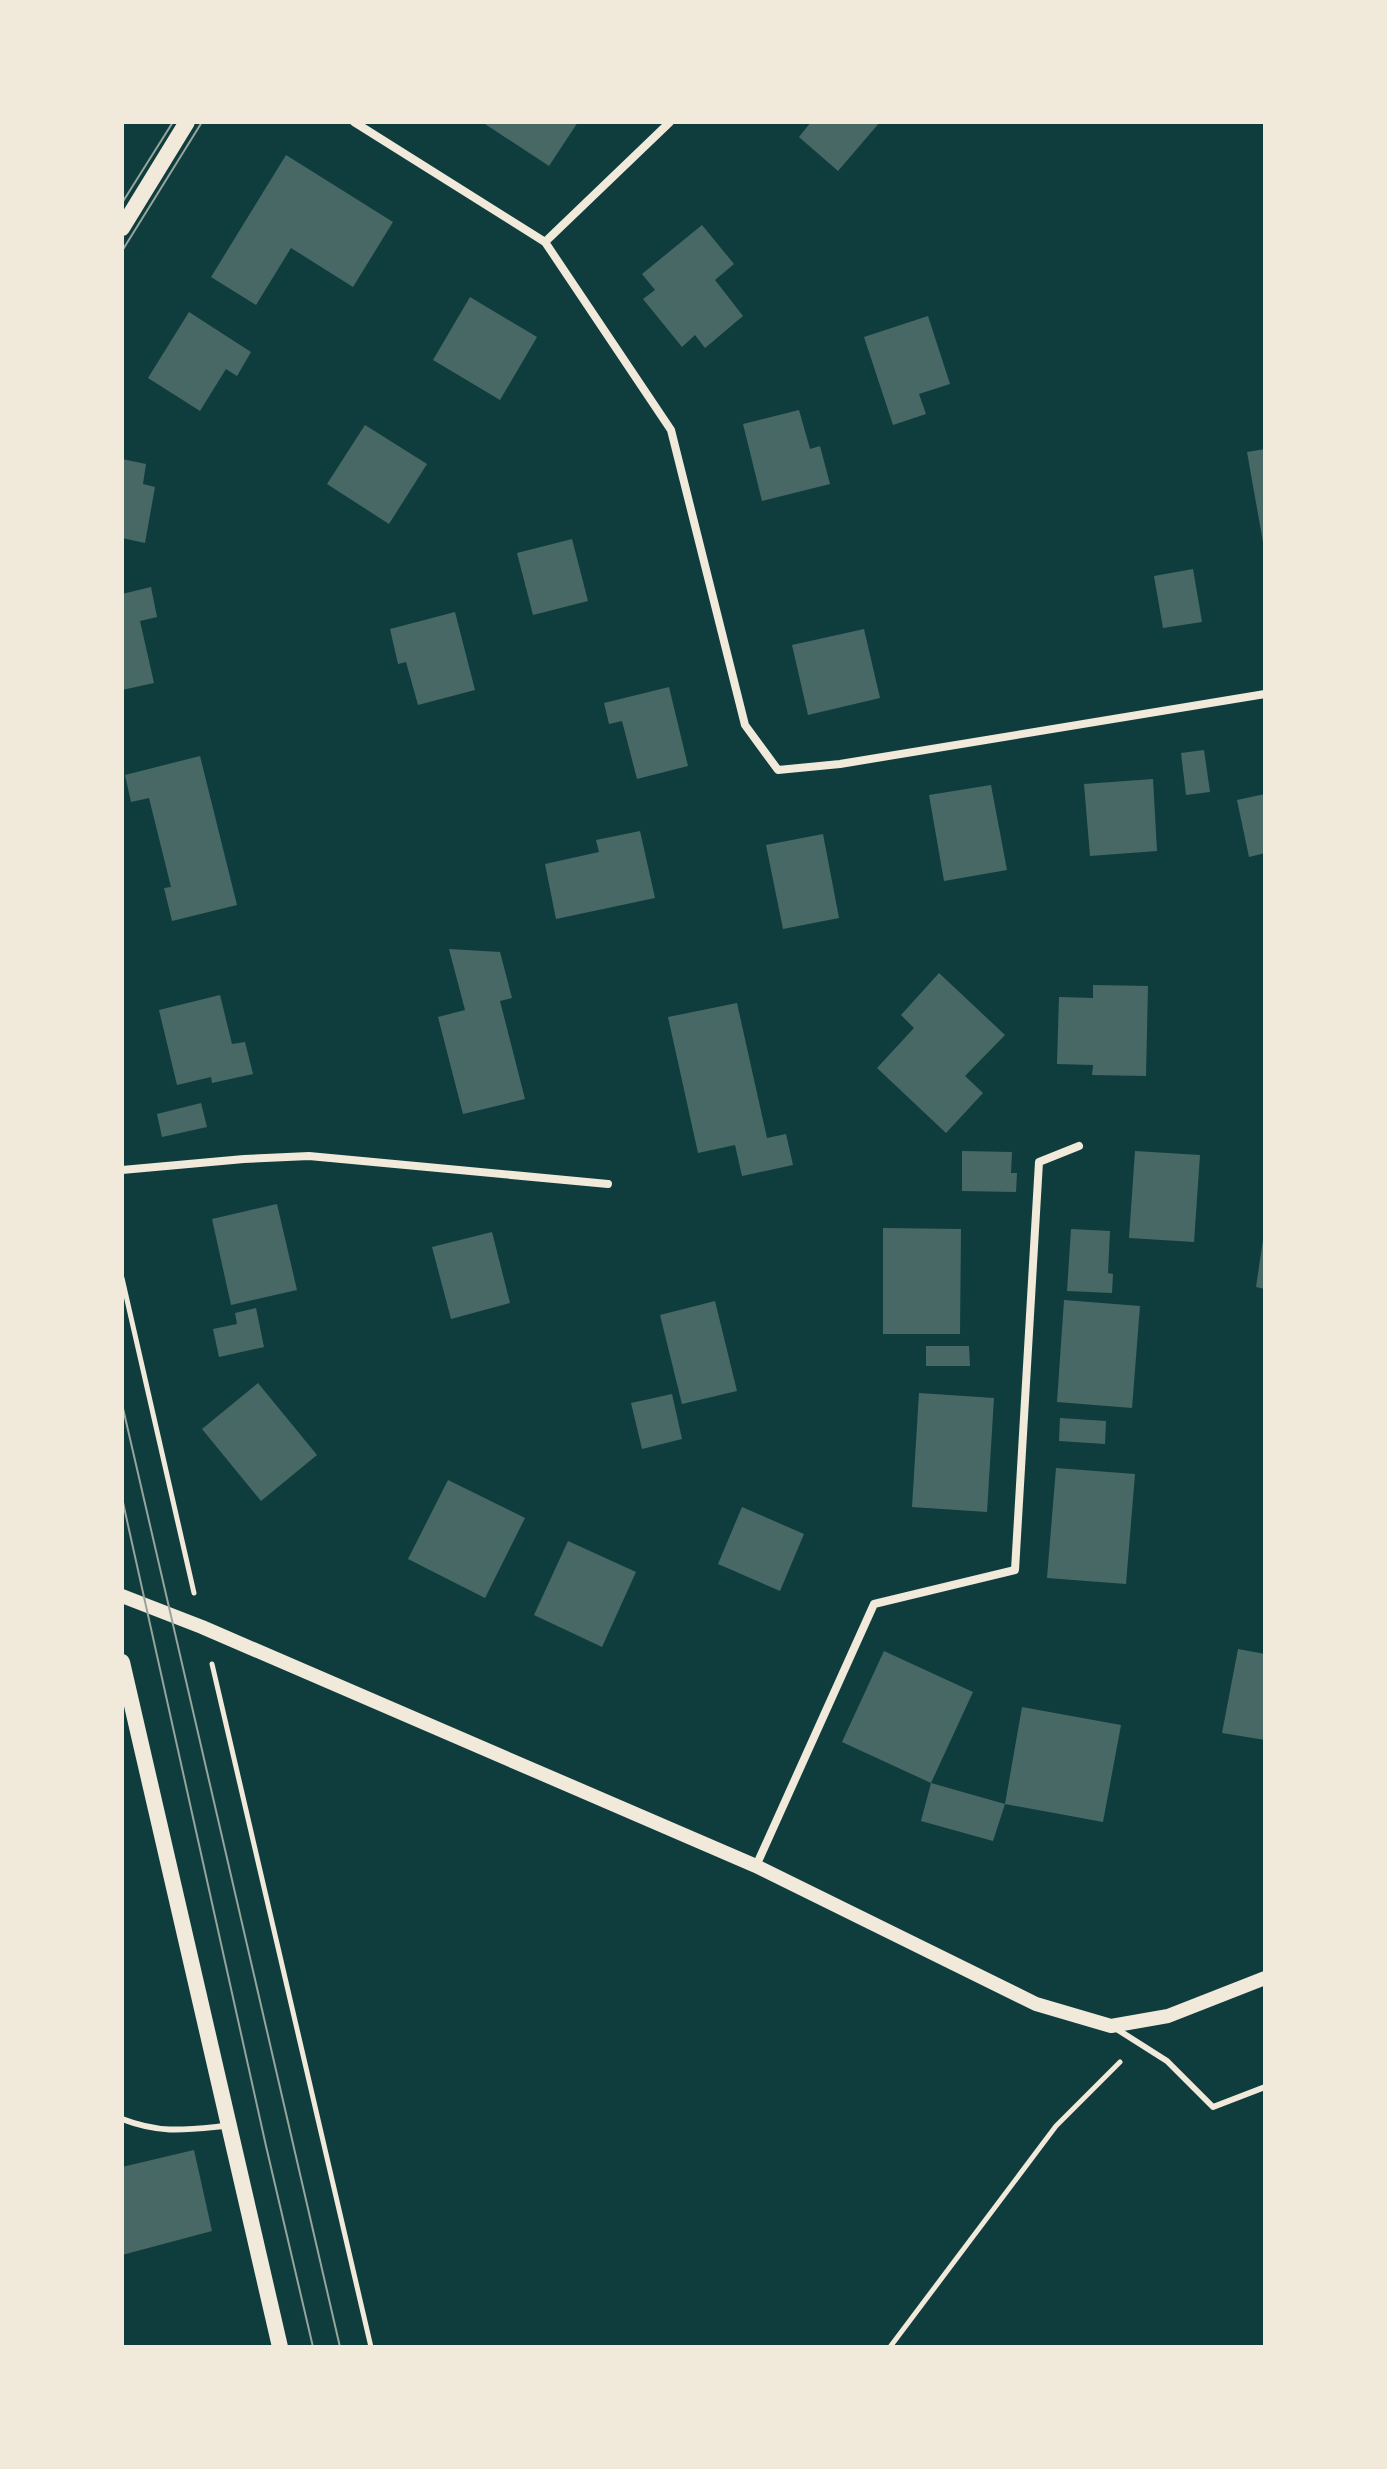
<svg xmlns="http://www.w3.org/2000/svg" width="1387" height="2469" font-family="'PT Sans Narrow',sans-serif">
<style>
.building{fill:#486865}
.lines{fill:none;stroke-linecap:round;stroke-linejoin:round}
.path{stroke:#f1e9da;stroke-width:5}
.service{stroke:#f1e9da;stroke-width:6}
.minor{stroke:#f1e9da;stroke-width:8}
.tertiary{stroke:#f1e9da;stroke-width:14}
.secondary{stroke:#f1e9da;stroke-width:16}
.tram{stroke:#97a49c;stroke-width:2}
</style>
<rect width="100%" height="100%" fill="#0f3d3e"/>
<g class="building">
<path d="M482,122H578L549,166Z"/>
<path d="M811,122H880L838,171L799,137Z"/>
<path d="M286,155L393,222L353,287L291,248L256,305L211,277Z"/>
<path d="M702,225L734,264L715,280L743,316L705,348L695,335L682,347L643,299L655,290L642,274Z"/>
<path d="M470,297L537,337L500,400L433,360Z"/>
<path d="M189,312L251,352L237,376L226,369L200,411L148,378Z"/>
<path d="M928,316L950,384L919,394L926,414L893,425L864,337Z"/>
<path d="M799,410L810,449L820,446L830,484L762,501L743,424Z"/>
<path d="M365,425L427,464L389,524L327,484Z"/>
<path d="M1265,449V542H1263L1247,452Z"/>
<path d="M122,459L146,464L143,484L155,487L145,543L122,538Z"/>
<path d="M572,539L588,601L533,615L517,553Z"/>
<path d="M1193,569L1202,622L1163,628L1154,576Z"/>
<path d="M151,587L157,617L140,621L154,683L122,690V594Z"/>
<path d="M455,612L475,690L418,705L406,662L398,664L390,629Z"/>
<path d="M864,629L880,698L808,715L792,645Z"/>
<path d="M669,687L688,766L637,779L622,721L609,724L604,703Z"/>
<path d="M1204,750L1210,792L1186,795L1181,753Z"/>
<path d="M200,756L237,905L172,921L164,888L171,887L149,798L131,802L125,775Z"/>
<path d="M1153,779L1157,851L1090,856L1084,784Z"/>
<path d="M991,785L1007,870L944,881L929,795Z"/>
<path d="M1265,794V853L1249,857L1237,800Z"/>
<path d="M640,831L655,898L556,919L545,864L599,852L596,840Z"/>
<path d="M823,834L839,918L783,929L766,845Z"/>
<path d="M449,949L500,952L512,998L500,1001L525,1099L463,1114L438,1017L465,1010Z"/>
<path d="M939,973L1005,1035L965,1076L983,1093L946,1133L877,1068L914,1028L901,1015Z"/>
<path d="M1093,985L1148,986L1146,1076L1092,1075L1093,1065L1057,1064L1059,997L1093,998Z"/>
<path d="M220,995L232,1044L245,1042L253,1074L212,1083L211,1077L177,1085L159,1010Z"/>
<path d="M737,1003L767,1138L786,1134L793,1165L742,1176L735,1145L698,1153L668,1017Z"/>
<path d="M201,1103L207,1127L162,1137L157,1114Z"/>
<path d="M962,1151L1012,1152L1011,1173H1017L1016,1192L962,1191Z"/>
<path d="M1135,1151L1200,1155L1194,1242L1129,1238Z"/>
<path d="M277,1204L297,1290L231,1305L212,1219Z"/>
<path d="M883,1228L961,1229L960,1334H883Z"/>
<path d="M1071,1229L1110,1231L1108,1273L1113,1274L1112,1293L1067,1291Z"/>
<path d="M492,1232L510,1303L451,1319L432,1247Z"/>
<path d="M1263,1240L1265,1241V1289L1256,1287Z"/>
<path d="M1064,1300L1140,1306L1132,1408L1057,1402Z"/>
<path d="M715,1301L737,1391L682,1404L660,1315Z"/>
<path d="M256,1308L264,1347L219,1357L213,1329L237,1324L235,1313Z"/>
<path d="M926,1346H969L970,1366H926Z"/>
<path d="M258,1383L317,1455L261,1501L202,1429Z"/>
<path d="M919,1393L994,1398L987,1512L912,1507Z"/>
<path d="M672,1394L682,1439L642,1449L631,1403Z"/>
<path d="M1060,1418L1106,1421L1105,1444L1059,1441Z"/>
<path d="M1056,1468L1135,1474L1126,1584L1047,1578Z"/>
<path d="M448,1480L525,1518L485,1598L408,1559Z"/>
<path d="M742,1507L804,1534L780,1591L718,1564Z"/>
<path d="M568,1541L636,1572L602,1647L534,1615Z"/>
<path d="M1238,1649L1265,1654V1740L1222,1733Z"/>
<path d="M884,1651L973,1692L931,1783L1005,1804L1022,1707L1121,1725L1103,1822L1005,1804L993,1841L921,1821L931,1783L842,1742Z"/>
<path d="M194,2150L212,2231L122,2255V2167Z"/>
</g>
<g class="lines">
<g class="path">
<path d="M122,1278L194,1593"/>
<path d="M212,1664L371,2347"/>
<path d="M890,2347L1056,2126L1120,2062"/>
</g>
<g class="service">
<path d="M1115,2028L1167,2061L1213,2107L1265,2087"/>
<path d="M122,2119C161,2134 185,2130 225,2126"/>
</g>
<g class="minor">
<path d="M354,122L545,242L671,430L745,725L778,770L840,764L1265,694"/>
<path d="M545,242L670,122"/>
<path d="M122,1170L244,1159L309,1156L608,1184"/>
<path d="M756,1866L874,1604L1015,1570L1039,1162L1079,1146"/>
</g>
<path class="tertiary" d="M122,1596L202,1627L756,1866L1036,2004L1111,2026L1168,2016L1265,1978"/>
<g class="secondary">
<path d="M122,228L187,122"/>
<path d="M122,1662L280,2347"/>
</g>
<g class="tram">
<path d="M122,203L173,122"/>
<path d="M122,251L202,122"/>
<path d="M122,1404L340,2347"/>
<path d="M122,1498L266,2146L313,2347"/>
</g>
</g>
<rect width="1387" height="2469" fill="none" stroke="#f1e9da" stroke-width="248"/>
</svg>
